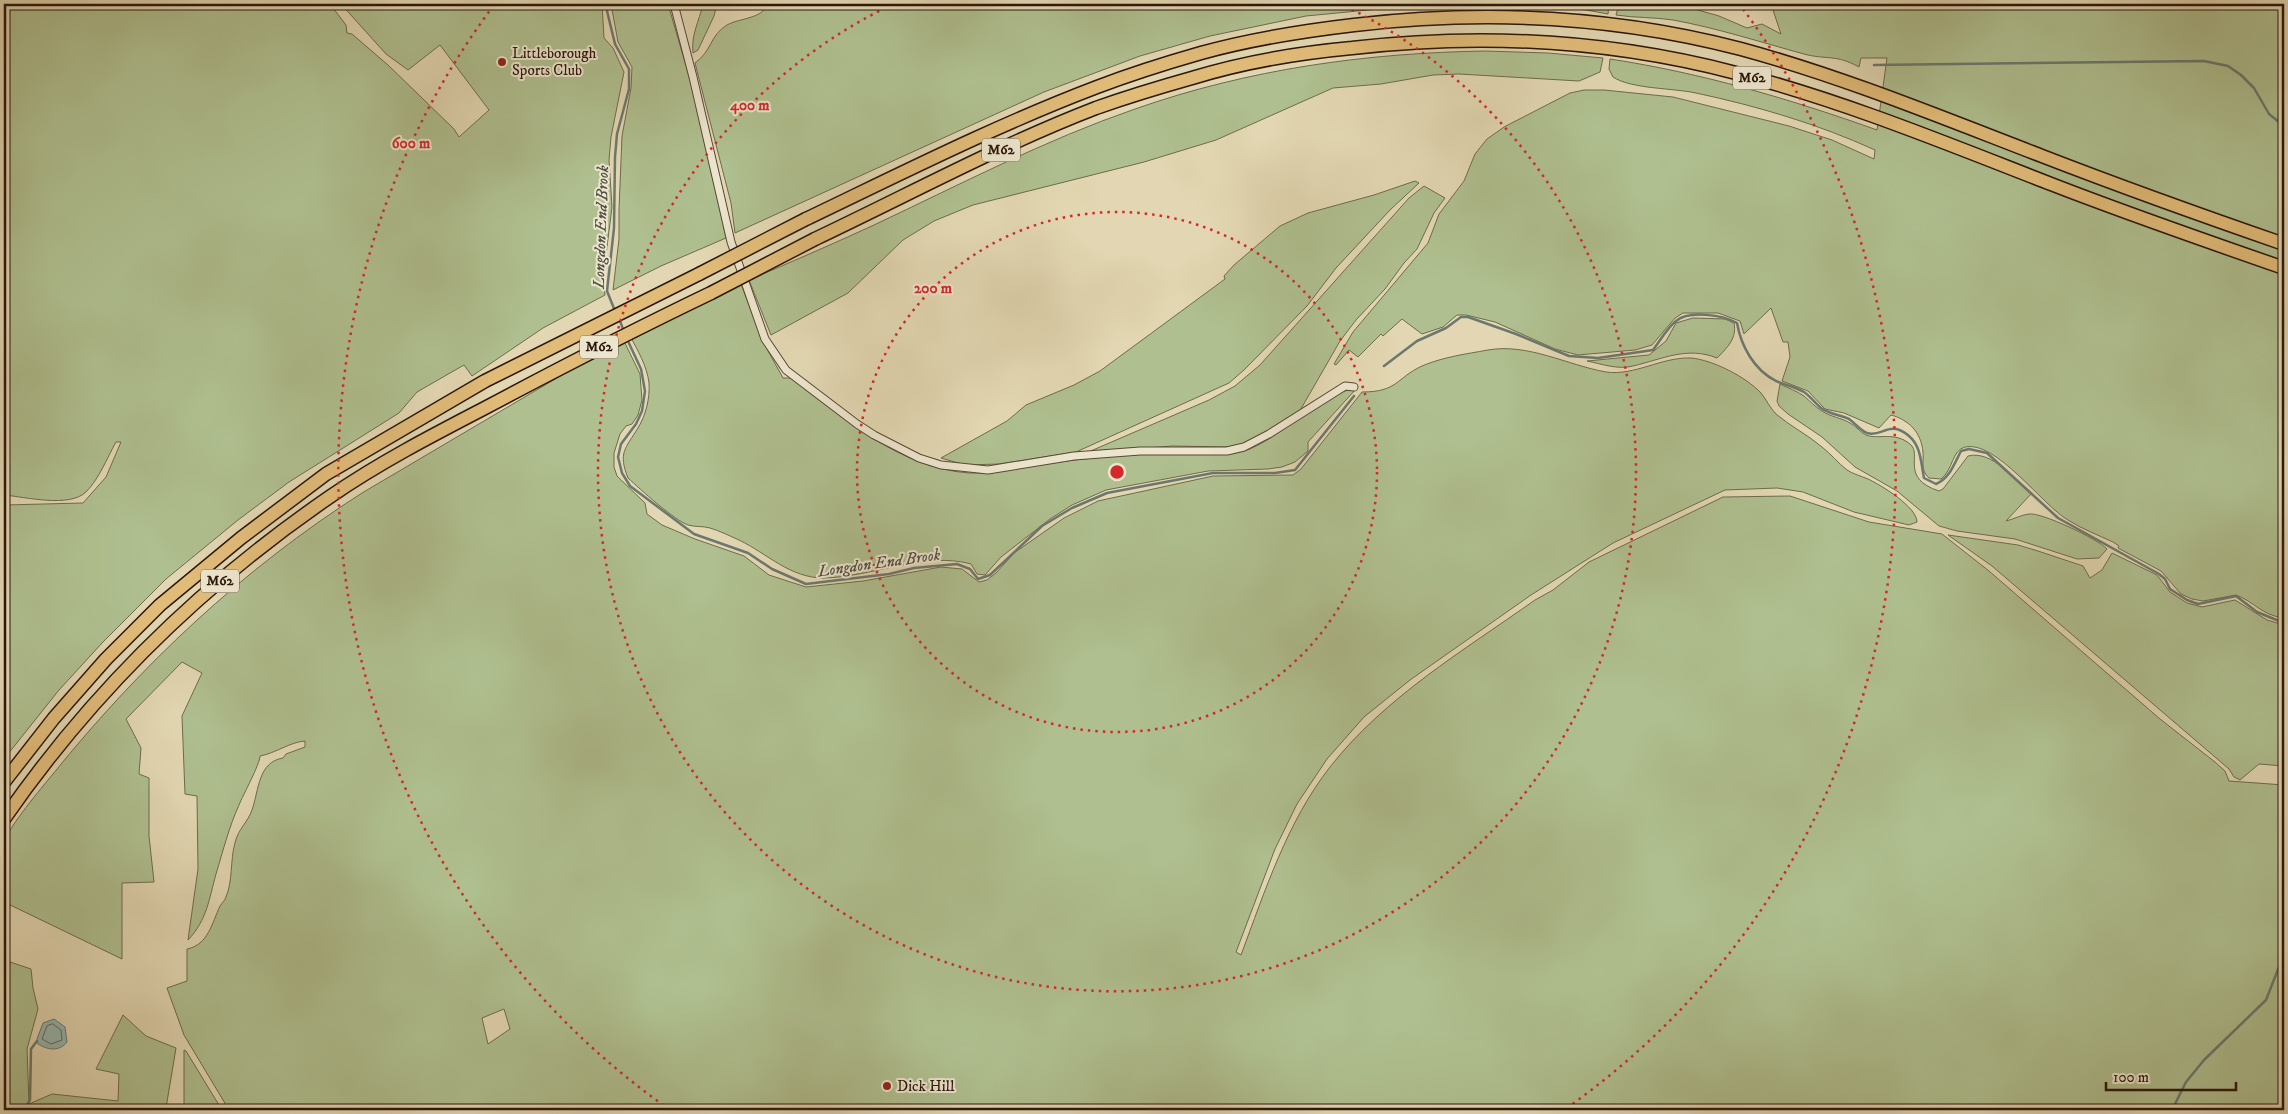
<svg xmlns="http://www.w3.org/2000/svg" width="2288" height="1114" font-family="'IM FELL DW Pica',serif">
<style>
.green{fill:#afbf8f;stroke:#6d6b4d;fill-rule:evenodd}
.water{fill:#95b8b2;stroke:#6b786f}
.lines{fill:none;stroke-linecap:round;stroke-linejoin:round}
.shore{stroke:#60685e;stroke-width:1}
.stream{stroke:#6b786f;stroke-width:2.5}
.minor-casing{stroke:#594735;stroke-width:9}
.motorway-casing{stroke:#2b170b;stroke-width:15}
.minor{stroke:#ece5cd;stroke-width:7}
.motorway{stroke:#e1bc79;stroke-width:12}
.motorway-bridge-casing{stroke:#2b170b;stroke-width:15;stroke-linecap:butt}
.motorway-bridge{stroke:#e1bc79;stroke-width:12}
.ring{fill:none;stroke:#d62828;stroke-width:2.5;stroke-dasharray:2.5 5}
.poi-dot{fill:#8f2418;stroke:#ece5cd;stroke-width:2}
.labels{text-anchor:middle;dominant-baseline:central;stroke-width:4;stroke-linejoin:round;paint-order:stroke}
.shield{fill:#ece5cd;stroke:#655545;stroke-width:1}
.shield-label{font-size:14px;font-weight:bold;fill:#2b170b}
.poi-label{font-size:15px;fill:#2b170b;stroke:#ece5cd;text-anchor:start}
.water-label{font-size:16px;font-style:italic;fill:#504f45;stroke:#ece5cd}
.centre{fill:#d62828;stroke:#ece5cd;stroke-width:2.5}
.ring-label{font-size:15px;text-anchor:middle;font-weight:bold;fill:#d62828;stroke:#ece5cd;stroke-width:4;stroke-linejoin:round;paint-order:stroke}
</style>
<rect width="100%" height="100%" fill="#e2d7b2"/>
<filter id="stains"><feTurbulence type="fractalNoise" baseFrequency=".004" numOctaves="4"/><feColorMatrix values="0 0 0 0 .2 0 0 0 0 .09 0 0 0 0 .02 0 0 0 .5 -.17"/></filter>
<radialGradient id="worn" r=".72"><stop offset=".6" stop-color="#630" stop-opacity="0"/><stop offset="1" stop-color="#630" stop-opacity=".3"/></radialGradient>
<g class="green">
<path d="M4,4H330L346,25L347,33L352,34L388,65L454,129L459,137L489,110L440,45L408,70L386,54L341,4H602L604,38L613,48L624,72L611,137L609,160L612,207L603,279L605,295L543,328L472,376L464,365L417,392L399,413L289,482L238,520L166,579L103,642L59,690L4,759V505L83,503L106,477L121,442H116C107,458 99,479 86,492C69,508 26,497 4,495Z"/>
<path d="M611,4H668L703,124L726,238L661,266L613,290L619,239V210L622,136L631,88L632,67L618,42Z"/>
<path d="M703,4H717L714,16L698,50L693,53C691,34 699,22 703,4Z"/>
<path d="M767,4H1430L1306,16L1210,36L1140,56L1044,92L735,233L731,203L695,63C712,51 710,35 727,25C739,18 763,19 767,4Z"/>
<path d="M1528,4H1609L1608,14L1559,5Z"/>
<path d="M1619,4H1677L1719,16L1747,28L1762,24L1781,34L1771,4H2284V618C2261,615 2255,602 2236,595L2203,601L2192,599L2181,594L2161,571L2118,548L2119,546L2113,542C2098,535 2082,529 2068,520C2042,505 1996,440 1965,447C1952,450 1953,470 1941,479L1929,478C1920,470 1924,462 1923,452C1921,432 1909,420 1891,415L1879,428L1844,413L1825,409L1808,391L1782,381L1790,357L1788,342H1783L1771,308L1744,334L1740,321L1718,313H1683L1675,318L1652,345L1635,350L1578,355L1555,349L1495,322L1466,315H1457L1443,327L1422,334L1402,319L1383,336L1381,334L1358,357L1349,350L1336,365L1334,364L1353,332L1428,243L1439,214L1464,181L1475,154L1487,139L1504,127L1570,93L1584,90H1604L1673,97L1789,126L1832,140L1874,159L1875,150C1818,124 1757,106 1696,93C1673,88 1631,89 1613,77L1609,69L1610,59C1702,73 1790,99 1877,130L1887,58H1861L1859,67C1836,54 1826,60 1804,54C1760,42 1717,28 1673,20C1654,17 1635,18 1616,15Z"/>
<path d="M1485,51L1548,53L1603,58L1600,72L1579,81L1459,74L1433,75L1381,84L1333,88L1216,140L1144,162L973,205L934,221L903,240L848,293L771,335L749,280C791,262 833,244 874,225C961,184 1045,140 1135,109C1249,69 1366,53 1485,51Z"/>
<path d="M1415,181L1419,183L1390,210L1336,268L1307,306L1244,370L1229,383L1076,452L999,464L965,465L941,458L1007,421L1026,405L1074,385L1100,371L1225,279L1224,276L1234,265L1280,226L1308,213L1374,195Z"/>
<path d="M1424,186L1445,198L1434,213L1417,249L1404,263L1385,289L1356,320L1340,341L1298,414L1250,442L1230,447L1172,446L1086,453L1209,400L1235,386L1260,365L1409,198Z"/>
<path d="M741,284L762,340L783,378H791C844,418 899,468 969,473C990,474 1012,469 1033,466C1062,461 1090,458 1119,456C1142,454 1165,453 1188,453C1206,453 1227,456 1244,451C1278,441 1326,389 1356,389L1308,442V451L1295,462L1282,467L1268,469L1208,471L1106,490L1072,505L1050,519L1001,557L985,575L977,574L971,564C924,551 873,577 824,578C790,578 768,554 739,540C730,536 720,531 710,528C703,526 695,527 688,525C674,520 640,489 628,478C618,453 625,449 638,428C646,415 650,398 649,383C647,366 638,351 630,336Z"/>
<path d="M1693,318L1725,319L1734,323C1737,338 1728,347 1717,358C1687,346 1663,359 1633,366C1618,370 1602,364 1587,361L1649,355L1666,341L1676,323Z"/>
<path d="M623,339L640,374L642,400L638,415L632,424L626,426L620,434L614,453V467L617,476L645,503L647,514L662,525L695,539L744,556L769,575L806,587L863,581L941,567L962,569L979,582L987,580L996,573L1014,553L1064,518L1098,501L1213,476L1293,475L1301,469L1362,392C1398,392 1396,378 1422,366C1443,357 1466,354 1488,350C1528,343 1567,365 1606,372C1635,376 1661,357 1691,358C1713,360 1746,377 1761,393C1766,399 1770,408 1776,414C1790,426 1808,435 1822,447C1831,454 1838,463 1847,470C1853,474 1861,476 1868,479C1881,485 1917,507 1917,522L1909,525L1854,512L1803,492L1777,488L1725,490L1613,543L1531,595L1410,680L1364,717L1327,759L1297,804L1275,849L1236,952L1241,955C1265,891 1287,822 1330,767C1385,697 1463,651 1535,600L1553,590L1589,562L1723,497L1790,496L1869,522L1942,534L1989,571L2160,719L2215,762L2225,771L2229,781L2284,785V1110H229L184,1035L167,988L187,981V949C208,945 212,923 220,906C222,903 225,900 226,897C233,881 230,860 235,843C238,829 248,822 252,810C259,790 258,762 283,758L286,754L305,747V741C290,742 276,753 260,756C260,764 243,795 239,805C229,827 223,851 216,874C209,899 207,920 188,940L198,869L197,796L185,794L182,716L202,673L182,662L126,719L141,748L139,774L149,778V836L154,882L122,883V959L4,902C4,889 1,851 4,842C8,828 42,787 53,774C141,665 243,569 362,493ZM504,1009L510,1029L488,1044L482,1018Z"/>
<path d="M1780,384C1788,388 1797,391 1804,396C1810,401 1815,407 1822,411C1831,417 1842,418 1850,423C1856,426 1860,432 1866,435C1878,440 1894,431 1910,444C1923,454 1899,478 1939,491L1943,489L1968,456C1992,450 2015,479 2031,494L2006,521C2014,519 2021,515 2029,514C2041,512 2098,539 2107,549L2099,558L2077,559L2015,539L1957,531L1939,526L1897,491L1855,467L1822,437L1788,414L1779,406L1777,401Z"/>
<path d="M1948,535L2018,545L2038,551L2083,566L2090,578L2102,570L2112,553L2157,575L2170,592L2187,603L2202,607L2235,600L2267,620L2284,625V766L2259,764L2240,780L2234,777L2229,769L1992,566Z"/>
<path d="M4,960L31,969L33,988L38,1009L27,1049L29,1104L52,1094L118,1101L119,1074L96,1069L123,1015L146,1036L176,1048L166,1108L162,1110H4Z"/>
<path d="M184,1050L186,1051L222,1110H184Z"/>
</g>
<path class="water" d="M54,1019L65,1027L67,1042C59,1052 48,1050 38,1044L37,1039L43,1023Z"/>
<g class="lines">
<path class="shore" d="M53,1024L61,1030L62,1040L51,1044L42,1039L47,1026Z"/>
<g class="stream">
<path d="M608,4L607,11L615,44L629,69V89L617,134L615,157L614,228L607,291L615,311"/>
<path d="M1874,65L2204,61L2228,66L2241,75L2254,88L2269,114L2284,126"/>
<path d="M619,318L624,332"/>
<path d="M627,339L641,369L645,391L642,411L636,424L621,444L618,457L622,473L630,486L694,534L748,553L772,569L806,584L889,574L914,568L957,564L970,569L978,579L990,575L1042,526L1072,508L1107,493L1213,473H1275L1295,470L1354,396"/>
<path d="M1384,366L1417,341L1446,328L1461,317H1468L1516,334L1569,356L1598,358L1653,350C1660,341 1667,328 1676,321C1689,310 1723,315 1737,323C1741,346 1754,370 1776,381C1785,385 1795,387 1804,392C1810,396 1815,403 1821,408C1829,414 1840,415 1849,419C1855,423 1860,430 1867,433C1882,438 1889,419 1909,436C1921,446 1921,463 1924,478L1936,484C1950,478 1954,464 1961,451L1969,449L1987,453L2058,518L2159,574L2165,579L2170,589L2187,600L2198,604L2236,596L2257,612L2284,623"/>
<path d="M24,1110L30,1100L31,1049L37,1041"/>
<path d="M2172,1110L2186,1082L2204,1060L2266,1000L2284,954"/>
</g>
<g class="minor-casing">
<path id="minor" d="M674,4L693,77L731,242L765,339L786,370L857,424L874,435L919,458L941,465L988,470L1074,456L1140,451H1227L1244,447L1269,434L1345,386L1354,387"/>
</g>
<g class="motorway-casing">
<g id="motorway">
<path d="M806,219C902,173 997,125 1097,87C1131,74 1166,63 1201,53C1251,39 1303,31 1354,25C1483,10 1615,16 1741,49C1844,77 1943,118 2042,156C2122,187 2203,216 2284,244"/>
<path d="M815,239C908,195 1000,145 1096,108C1127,97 1160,87 1192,78C1244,62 1298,53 1352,48C1481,33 1610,40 1736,73C1844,101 1948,144 2051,184C2128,214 2206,241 2284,268"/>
<path d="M4,782L54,718L106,659L160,605L241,538L326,474L485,381L699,274"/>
<path d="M4,819C92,692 204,583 331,496C379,463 431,436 483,409C558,369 634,330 711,293"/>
</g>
</g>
<use href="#minor" class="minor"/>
<use href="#motorway" class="motorway"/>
<g class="motorway-bridge-casing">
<g id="motorway-bridge">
<path d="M699,274L806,219"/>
<path d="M711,293L815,239"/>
</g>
</g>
<use href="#motorway-bridge" class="motorway-bridge"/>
</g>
<g class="ring">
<circle cx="1117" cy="472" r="260"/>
<path d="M1345 6A519 519 0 1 1 889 6"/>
<path d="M670 1110A779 779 0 0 1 491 9M1743 9A779 779 0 0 1 1564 1110"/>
</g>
<g class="poi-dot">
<circle cx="502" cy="62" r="5"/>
<circle cx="887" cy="1086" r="5"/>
</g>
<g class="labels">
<g class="shield">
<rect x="1733" y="66.5" width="38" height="23" rx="4"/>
<rect x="982" y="138.5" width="38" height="23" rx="4"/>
<rect x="580" y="335.5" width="38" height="23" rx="4"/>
<rect x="201" y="569.5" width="38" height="23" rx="4"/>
</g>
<g class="shield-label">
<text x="1752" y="78">M62</text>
<text x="1001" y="150">M62</text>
<text x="599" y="347">M62</text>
<text x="220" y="581">M62</text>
</g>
<g class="poi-label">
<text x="512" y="53">Littleborough<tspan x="512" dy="17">Sports Club</tspan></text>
<text x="897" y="1086">Dick Hill</text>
</g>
<g class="water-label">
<text transform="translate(601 227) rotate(-88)">Longdon End Brook</text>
<text transform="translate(879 563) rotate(-8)">Longdon End Brook</text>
</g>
</g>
<circle cx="1117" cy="472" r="8" class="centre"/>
<g class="ring-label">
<text x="750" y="110">400 m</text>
<text x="411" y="148">600 m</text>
<text x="933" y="293">200 m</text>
</g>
<rect width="2288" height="1114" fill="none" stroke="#e2d7b2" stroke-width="20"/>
<rect x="5" y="5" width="2278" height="1104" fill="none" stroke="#2b170b" stroke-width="2.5"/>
<rect x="10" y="10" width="2268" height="1094" fill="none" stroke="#2b170b"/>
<path d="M2106 1082v8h130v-8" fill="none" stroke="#2b170b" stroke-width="2.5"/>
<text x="2113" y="1082" font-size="15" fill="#2b170b" stroke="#ece5cd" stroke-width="4" paint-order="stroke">100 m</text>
<rect width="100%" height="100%" filter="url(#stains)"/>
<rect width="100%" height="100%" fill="url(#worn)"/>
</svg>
